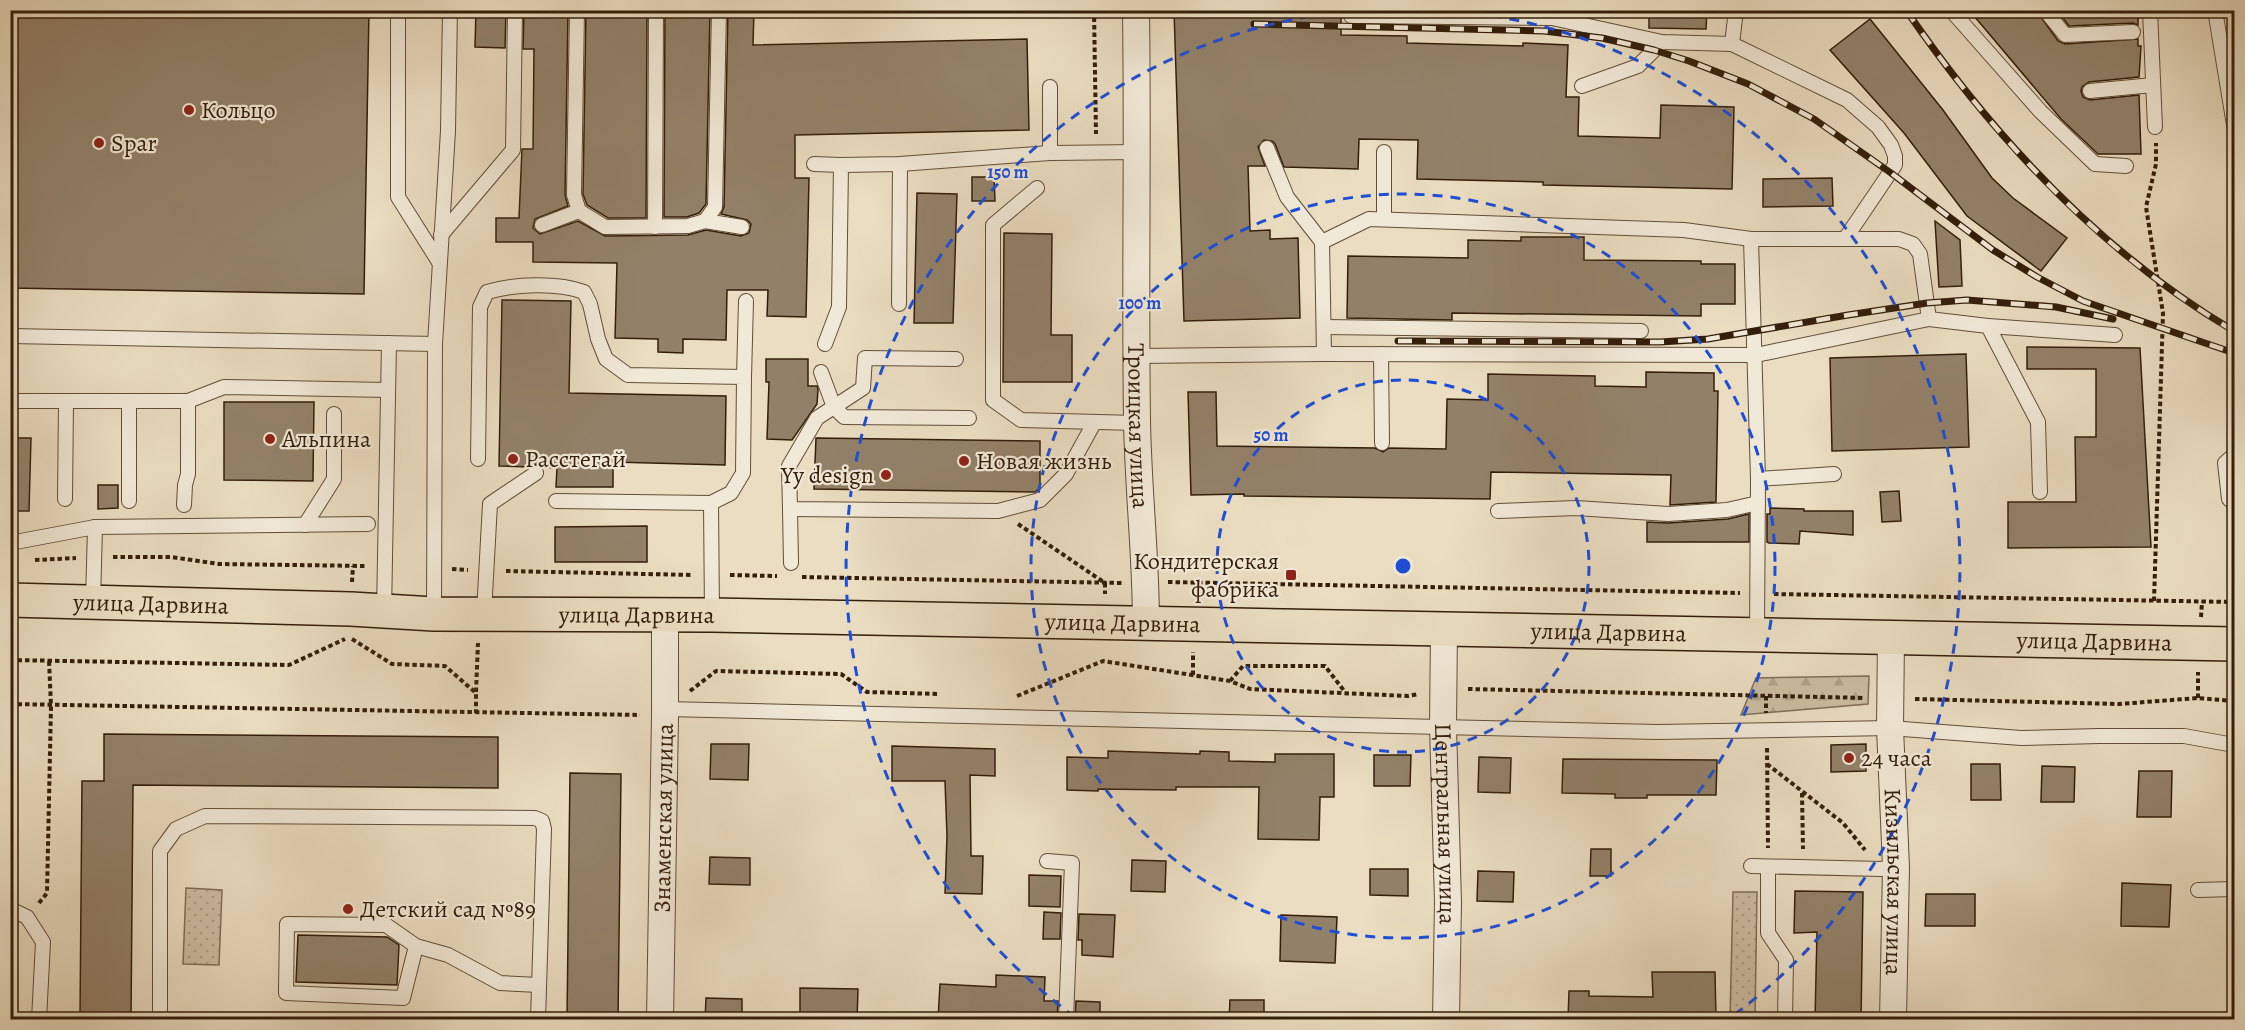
<svg xmlns="http://www.w3.org/2000/svg" width="2245" height="1030" font-family="Alegreya,serif">
<style>
.forest{fill:url(#forest-firs);stroke:#7f6e56;stroke-width:1.5}
.park{fill:url(#park-dots);stroke:#7f6e56;stroke-width:1.5}
.building{fill:#928169;stroke:#331e0a;stroke-width:1.5}
.lines{fill:none;stroke-linecap:round;stroke-linejoin:round}
.lane-casing{stroke:#614e38;stroke-width:16}
.street-casing{stroke:#614e38;stroke-width:28}
.primary-casing{stroke:#331e0a;stroke-width:36}
.path{stroke:#331e0a;stroke-width:4;stroke-dasharray:4.5 3;stroke-linecap:butt}
.lane{stroke:#f1e9d7;stroke-width:14}
.street{stroke:#f1e9d7;stroke-width:26}
.primary{stroke:#eaddc1;stroke-width:33}
.rail-casing{stroke:#331e0a;stroke-width:7}
.rail{stroke:#f1e9d7;stroke-width:4.5;stroke-dasharray:14;stroke-linecap:butt}
.ring{fill:none;stroke:#1d4ed8;stroke-width:3;stroke-dasharray:10 8}
.poi-dot{fill:#8f2418;stroke:#f1e9d7;stroke-width:2}
.labels{text-anchor:middle;dominant-baseline:central;stroke-width:4.5;stroke-linejoin:round;paint-order:stroke}
.poi-label{font-size:24px;fill:#331e0a;stroke:#f1e9d7;text-anchor:start}
.street-label{font-size:24px;fill:#331e0a;stroke:#f1e9d7}
.centre{fill:#1d4ed8;stroke:#f1e9d7;stroke-width:3}
.ring-label{font-size:18px;text-anchor:middle;font-weight:bold;fill:#1d4ed8;stroke:#f1e9d7;stroke-width:4.5;stroke-linejoin:round;paint-order:stroke}
</style>
<defs>
<pattern id="forest-firs" width="22" height="20" patternUnits="userSpaceOnUse" patternTransform="scale(1.5)"><rect width="22" height="20" fill="#cbbda2"/><path d="M5 1l3.5 6h-7zM16 11l3.5 6h-7z" fill="#afa28a"/></pattern>
<pattern id="park-dots" width="8" height="8" patternUnits="userSpaceOnUse" patternTransform="scale(1.5)"><rect width="8" height="8" fill="#cbbda2"/><path d="M2 2h.1M6 6h.1" fill="none" stroke="#afa28a" stroke-width="1.8" stroke-linecap="round"/></pattern>
</defs>
<rect width="100%" height="100%" fill="#eaddc1"/>
<filter id="stains"><feTurbulence type="fractalNoise" baseFrequency=".00333" numOctaves="4"/><feColorMatrix values="0 0 0 0 .2 0 0 0 0 .09 0 0 0 0 .02 0 0 0 .5 -.17"/></filter>
<radialGradient id="worn" r=".72"><stop offset=".6" stop-color="#630" stop-opacity="0"/><stop offset="1" stop-color="#630" stop-opacity=".3"/></radialGradient>
<path class="forest" d="M1869,676L1868,704L1741,715L1756,678Z"/>
<g class="park">
<path d="M186,888L222,890L219,965L183,964Z"/>
<path d="M1733,892H1757L1755,1019H1730Z"/>
</g>
<g class="building">
<path d="M10,10H369L364,294L10,288Z"/>
<path d="M476,10H506L505,48L475,47Z"/>
<path d="M524,10H568L565,195L568,206L535,219L533,228L540,234L578,221L605,236L688,235L706,230L741,236L749,233L751,224L747,220L721,214L724,207L728,10H754L753,45L1027,39L1029,130L795,135V178H809L806,317L767,316L768,290H727L726,340L683,339V353L658,352V339L615,338L617,263L533,262V242H496V218H519L522,149H533L534,49H523Z"/>
<path d="M586,10H647L646,218H608L587,205L583,194Z"/>
<path d="M665,10H710L706,204L699,213L687,217H664Z"/>
<path d="M1174,10H1341V35L1407,36V43L1523,46V43L1568,45L1566,97H1579L1578,136L1660,138L1661,105L1734,107L1732,189L1543,185V182L1417,179L1418,140L1359,139L1358,169L1284,167L1275,144L1272,141L1264,140L1258,147L1265,166H1248L1250,231L1270,230V239L1298,238L1300,318L1184,321Z"/>
<path d="M1649,10H1707L1706,29L1649,28Z"/>
<path d="M1969,10H2036L2058,41L2065,44L2138,39V46H2141L2139,77L2089,82L2082,87L2081,91L2083,97L2090,100L2139,95L2141,154H2098L2061,119Z"/>
<path d="M2057,10H2138V25L2133,23L2069,26Z"/>
<path d="M1870,19L1943,110L1992,178L2013,198L2067,238L2041,271L1967,216L1904,133L1830,50Z"/>
<path d="M972,177H994L995,201H972Z"/>
<path d="M1832,178L1833,206L1763,207V179Z"/>
<path d="M917,193L957,194L953,323H914Z"/>
<path d="M1935,221L1960,240L1962,286L1939,287Z"/>
<path d="M1004,233L1052,234L1051,335H1072V382H1003Z"/>
<path d="M1521,237H1584V260L1701,261V264H1735V304H1701V316L1452,313V320L1347,318L1348,256L1468,258V240L1521,241Z"/>
<path d="M502,300L571,301L569,393L726,396L725,465L613,462V487H556L557,468L543,467L536,464L529,467L499,466Z"/>
<path d="M2027,347L2140,348L2151,547L2008,548V502H2076L2075,437H2096V369H2027Z"/>
<path d="M1966,354L1969,447L1832,451L1830,358Z"/>
<path d="M766,359H808V386H817L818,389L817,404L792,440L767,439L769,382H766Z"/>
<path d="M1646,372L1714,373V391H1718L1716,502L1670,505L1671,475L1491,472L1490,499L1244,496V494L1191,495L1188,392H1216L1217,446L1375,448L1383,452L1389,448L1446,449L1447,399L1488,400V374L1595,376V386L1646,387Z"/>
<path d="M224,402H314L313,481L224,480Z"/>
<path d="M10,438H31L29,511H10Z"/>
<path d="M816,438L1040,441V488L1035,492L814,489Z"/>
<path d="M98,485H118V508L98,509Z"/>
<path d="M1899,491L1901,521L1882,522L1880,492Z"/>
<path d="M1770,508L1804,509V511H1853V535L1800,531L1799,544L1769,543L1767,542V514H1770Z"/>
<path d="M1749,514V542H1647V522L1668,523L1728,519Z"/>
<path d="M647,526V562H555V527Z"/>
<path d="M104,734L498,737V788L133,785L131,1018H80L82,781H104Z"/>
<path d="M711,744H749L748,780L710,779Z"/>
<path d="M1866,744V771L1831,772V745Z"/>
<path d="M892,746L995,749V776L970,775L971,856H983L982,894L945,893L947,836L945,781H892Z"/>
<path d="M1108,751L1200,754V751L1229,752V761L1275,762V754H1334V797H1320L1319,840L1258,839L1259,787H1176V790L1098,789V791L1067,790V757L1108,758Z"/>
<path d="M1374,755H1411L1410,786H1374Z"/>
<path d="M1479,757L1511,758L1510,793L1478,792Z"/>
<path d="M1563,759L1717,760L1716,795H1647V798H1615V794L1562,793Z"/>
<path d="M1971,764H2000L2001,800H1971Z"/>
<path d="M2042,766L2075,767L2074,802H2041Z"/>
<path d="M2139,771H2172L2171,817H2137Z"/>
<path d="M570,773L621,774L618,1020H567Z"/>
<path d="M1591,849H1611V876H1590Z"/>
<path d="M710,857L750,858V885L709,884Z"/>
<path d="M1132,860L1166,861L1165,892L1131,891Z"/>
<path d="M1370,869H1408V896L1370,895Z"/>
<path d="M1478,871L1514,872L1513,902L1477,901Z"/>
<path d="M1029,875L1061,876L1060,907L1029,906Z"/>
<path d="M2122,883L2171,885L2169,927L2121,926Z"/>
<path d="M1795,891L1863,892L1861,1020H1815L1817,932L1794,933Z"/>
<path d="M1926,894H1975V926H1925Z"/>
<path d="M1044,912L1061,913L1060,939H1043Z"/>
<path d="M1079,914L1115,915L1113,957L1082,955V940H1078Z"/>
<path d="M1281,915L1337,917L1335,963L1280,961Z"/>
<path d="M298,935L387,937L399,945L397,985L296,982Z"/>
<path d="M1652,972H1715L1716,1020H1568L1569,991H1589V996L1653,997Z"/>
<path d="M996,975L1045,977L1044,1001H1058L1057,1020H938L940,984L996,987Z"/>
<path d="M800,988L858,989L857,1020H800Z"/>
<path d="M706,998L742,999V1020H705Z"/>
<path d="M1230,1000H1264V1020H1229Z"/>
<path d="M1076,1001L1100,1002V1020H1075Z"/>
</g>
<g class="lines">
<g class="lane-casing">
<g id="lane">
<path d="M398,10V197L439,262"/>
<path d="M577,10L574,195L579,211L605,227L688,226L705,221L715,207L719,10"/>
<path d="M1736,10L1732,44L1847,100L1878,127L1891,145L1895,156V165L1845,239H1899L1913,244L1920,254L1929,319L1988,326L2038,422L2040,492"/>
<path d="M1951,10L2040,111L2095,164L2126,166"/>
<path d="M2045,10L2065,35L2133,32"/>
<path d="M2150,10L2155,127"/>
<path d="M2215,10L2234,125"/>
<path d="M1351,16L1552,18L1662,42L1732,44"/>
<path d="M1582,86L1638,66L1662,42"/>
<path d="M1050,87V153"/>
<path d="M2090,91L2153,85"/>
<path d="M1267,148L1287,197L1322,242"/>
<path d="M814,164L841,165"/>
<path d="M1037,188L993,225V400L1021,420L1137,423"/>
<path d="M1384,219V152"/>
<path d="M705,221L742,227"/>
<path d="M542,225L579,211"/>
<path d="M655,227L656,10"/>
<path d="M441,235L513,150L515,10"/>
<path d="M1751,239L1758,479L1757,634"/>
<path d="M899,304L900,164"/>
<path d="M1988,326L2115,335"/>
<path d="M1324,327L1641,331"/>
<path d="M10,336L435,344"/>
<path d="M825,344L839,307L841,165L900,164L1050,153L1138,152"/>
<path d="M1324,354L1322,242L1369,219L1684,230L1751,239H1845"/>
<path d="M1381,354L1382,443"/>
<path d="M1137,356L1324,354L1756,355L1929,319"/>
<path d="M956,359L865,358L863,388L817,418L789,466L790,509L998,511L1040,500L1066,474L1094,423"/>
<path d="M821,372L834,407L844,417L969,418"/>
<path d="M744,377L746,301"/>
<path d="M10,401H188L224,387L388,390"/>
<path d="M129,401V501"/>
<path d="M2234,455L2225,463L2229,499L2234,503"/>
<path d="M478,459L480,307L487,292C514,284 557,282 584,292L590,304L598,339L606,359L628,375L744,377L743,473L731,493L711,503L556,501"/>
<path d="M1758,479L1834,474"/>
<path d="M65,499L66,401"/>
<path d="M711,503L712,615"/>
<path d="M184,505L185,485L188,474V401"/>
<path d="M790,509L791,563"/>
<path d="M1498,511L1576,508L1668,514L1727,510L1758,503"/>
<path d="M305,525L334,479V414"/>
<path d="M95,527L368,524"/>
<path d="M10,543L95,527L93,601"/>
<path d="M384,612L389,343"/>
<path d="M484,613L490,504L536,473"/>
<path d="M434,614L435,344L448,131L450,10"/>
<path d="M665,709L1657,732L1890,728L2021,738L2099,736H2184L2234,745"/>
<path d="M1047,861L1072,863L1066,1020"/>
<path d="M1751,866L1881,869L1896,867"/>
<path d="M1768,867V933L1786,960L1785,1020"/>
<path d="M2198,890L2234,889"/>
<path d="M10,909L27,917L43,942L39,1020"/>
<path d="M416,946L403,998L286,993L287,924L386,925L416,946L448,955L500,983L539,985"/>
<path d="M160,1020V851L176,829L205,816L535,818L542,821L544,829L538,1020"/>
</g>
</g>
<g class="street-casing">
<g id="street">
<path id="s1" d="M1136,10C1138,147 1135,283 1137,420C1138,488 1146,556 1146,624"/>
<path id="s2" d="M1444,629L1443,726L1448,902L1446,1020"/>
<path id="s3" d="M1891,638L1890,728L1896,867L1893,1020"/>
<path id="s4" d="M660,1020L665,715V615"/>
</g>
</g>
<g class="primary-casing">
<g id="primary">
<path id="s5" d="M10,600L351,609L434,614L712,615L2234,644"/>
</g>
</g>
<g class="path">
<path d="M1094,10L1096,134"/>
<path d="M1018,524L1105,583V594"/>
<path d="M113,557H171L219,564L366,566"/>
<path d="M35,560L76,558"/>
<path d="M452,569L468,570"/>
<path d="M506,571L693,575"/>
<path d="M730,575L777,576"/>
<path d="M802,577L1122,583"/>
<path d="M352,582L353,566"/>
<path d="M1168,582L1740,593"/>
<path d="M1774,594L2234,602"/>
<path d="M1195,596L1196,582"/>
<path d="M2154,601L2163,313L2146,207L2156,164V143"/>
<path d="M2201,617L2202,602"/>
<path d="M352,639L392,664L445,666L476,693V713"/>
<path d="M10,660L289,665L345,639"/>
<path d="M1193,675V652"/>
<path d="M1230,681L1243,666H1325L1345,692"/>
<path d="M1468,689L1865,698"/>
<path d="M690,691L716,671L841,674L867,692L940,694"/>
<path d="M476,692L478,643"/>
<path d="M1017,696L1103,661L1230,681L1250,689L1408,696L1419,694"/>
<path d="M1766,696V713"/>
<path d="M2198,698V672"/>
<path d="M1915,699L2119,704L2198,698L2234,701"/>
<path d="M10,704L640,715"/>
<path d="M1767,748L1768,848"/>
<path d="M1767,764L1843,823L1865,850"/>
<path d="M1802,793L1803,849"/>
<path d="M39,903L47,893L51,706L49,660"/>
</g>
<use href="#lane" class="lane"/>
<use href="#street" class="street"/>
<use href="#primary" class="primary"/>
<g class="rail-casing">
<g id="rail">
<path d="M1906,10C1994,138 2100,252 2234,331"/>
<path d="M1254,24L1544,31L1602,38L1654,50L1689,61L1748,84L1814,119L1891,173L1993,250L2037,277L2083,301L2234,353"/>
<path d="M1398,341L1660,342L1708,339L1848,315L1927,303L1967,300L2056,307L2113,319"/>
</g>
</g>
<use href="#rail" class="rail"/>
</g>
<g class="ring">
<circle cx="1403" cy="566" r="186"/>
<circle cx="1403" cy="566" r="372"/>
<path d="M1075 1017A558 558 0 0 1 1350 11M1456 11A558 558 0 0 1 1731 1017"/>
</g>
<g class="poi-dot">
<circle cx="189" cy="110" r="6"/>
<circle cx="99" cy="143" r="6"/>
<circle cx="270" cy="439" r="6"/>
<circle cx="513" cy="459" r="6"/>
<circle cx="964" cy="461" r="6"/>
<circle cx="886" cy="475" r="6"/>
<rect x="1285" y="569" width="12" height="12" rx="3"/>
<circle cx="1849" cy="758" r="6"/>
<circle cx="348" cy="909" r="6"/>
</g>
<g class="labels">
<g class="poi-label">
<text x="201" y="110">Кольцо</text>
<text x="111" y="143">Spar</text>
<text x="282" y="439">Альпина</text>
<text x="525" y="459">Расстегай</text>
<text x="976" y="461">Новая жизнь</text>
<text x="874" y="475" text-anchor="end">Yy design</text>
<text x="1279" y="561" text-anchor="end">Кондитерская<tspan x="1279" dy="28">фабрика</tspan></text>
<text x="1861" y="758">24 часа</text>
<text x="360" y="909">Детский сад №89</text>
</g>
<g class="street-label">
<text stroke="none"><textPath href="#s1" startOffset="416">Троицкая улица</textPath></text>
<text stroke="none"><textPath href="#s5" startOffset="141">улица Дарвина</textPath></text>
<text stroke="none"><textPath href="#s5" startOffset="627">улица Дарвина</textPath></text>
<text stroke="none"><textPath href="#s5" startOffset="1113">улица Дарвина</textPath></text>
<text stroke="none"><textPath href="#s5" startOffset="1599">улица Дарвина</textPath></text>
<text stroke="none"><textPath href="#s5" startOffset="2085">улица Дарвина</textPath></text>
<text stroke="none"><textPath href="#s4" startOffset="202">Знаменская улица</textPath></text>
<text stroke="none"><textPath href="#s2" startOffset="195">Центральная улица</textPath></text>
<text stroke="none"><textPath href="#s3" startOffset="244">Кизильская улица</textPath></text>
</g>
</g>
<circle cx="1403" cy="566" r="9" class="centre"/>
<g class="ring-label">
<text x="1008" y="178">150 m</text>
<text x="1140" y="309">100 m</text>
<text x="1271" y="441">50 m</text>
</g>
<rect width="2245" height="1030" fill="none" stroke="#eaddc1" stroke-width="36"/>
<rect x="12" y="12" width="2221" height="1006" fill="none" stroke="#331e0a" stroke-width="3"/>
<rect x="18" y="18" width="2209" height="994" fill="none" stroke="#331e0a" stroke-width="1.5"/>
<rect width="100%" height="100%" filter="url(#stains)"/>
<rect width="100%" height="100%" fill="url(#worn)"/>
</svg>
